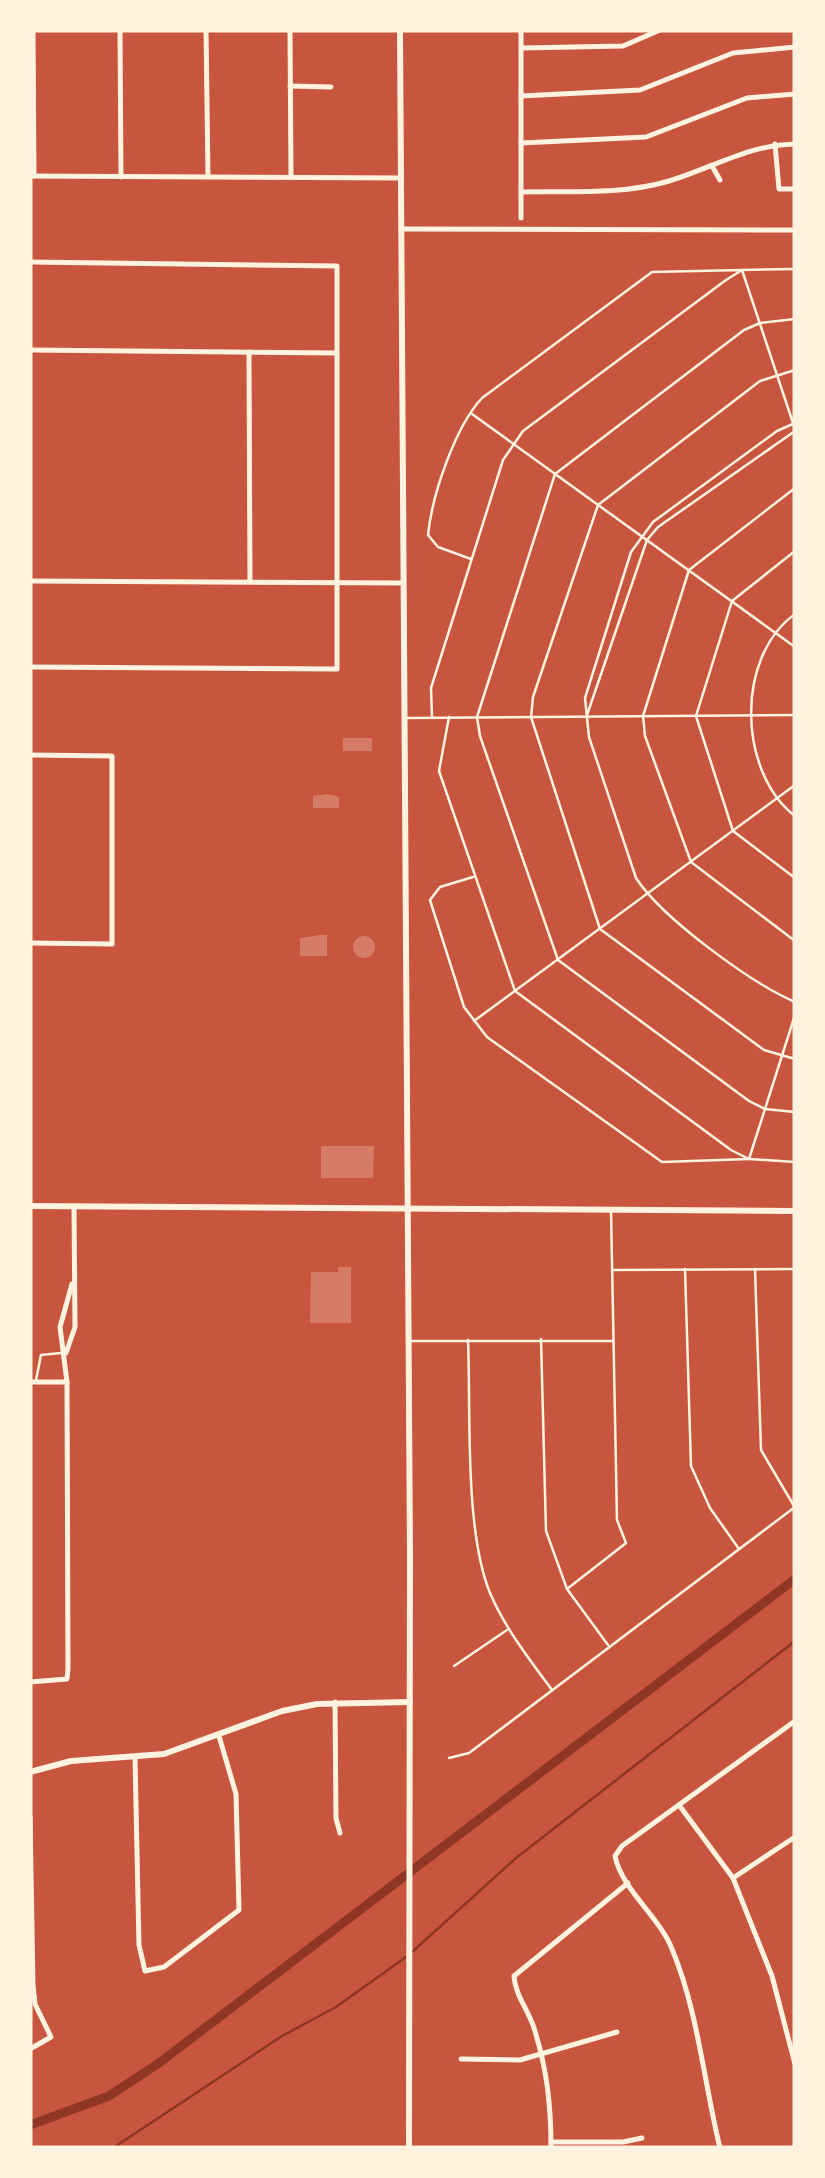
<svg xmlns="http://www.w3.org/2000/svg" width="825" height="2178" font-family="'Sofia Sans Condensed',sans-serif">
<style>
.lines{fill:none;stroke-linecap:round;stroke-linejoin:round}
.stream{stroke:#8f3625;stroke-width:2.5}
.canal{stroke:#8f3625;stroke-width:9}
.building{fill:#d67c66}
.service{stroke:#fff3e0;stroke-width:2.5}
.minor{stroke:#fff3e0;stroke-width:5}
.tertiary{stroke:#fff3e0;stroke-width:6}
.secondary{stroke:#fff3e0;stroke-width:6}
</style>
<rect width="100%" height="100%" fill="#c8553d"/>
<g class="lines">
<g class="stream">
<path d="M412,1952L516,1858L795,1641"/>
<path d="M113,2148L282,2036L336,2007L406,1957"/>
</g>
<path class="canal" d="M30,2125L109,2096L159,2063L795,1579"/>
</g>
<g class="building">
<rect x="343" y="738" width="29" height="13"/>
<path d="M327,794L339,797V808H313V796Z"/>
<path d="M320,935H327V956H300V938Z"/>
<circle cx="364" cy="947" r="11"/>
<path d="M321,1146H374L373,1178H321Z"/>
<path d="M338,1267H351V1323H310L311,1272H338Z"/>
</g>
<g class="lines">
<g class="service">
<path d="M795,319L760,323L744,330L555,474L477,717L480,736L558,960L749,1101L765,1109L795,1112"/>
<path d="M795,370L760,381L598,505L533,697L531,717L600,929L764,1050L795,1059"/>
<path d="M472,414L795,647"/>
<path d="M795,423L777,431L653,522L631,552L585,698L589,737L636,878C662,918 751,983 795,1002"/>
<path d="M795,488L689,570L643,716L645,736L691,862L795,941"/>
<path d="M795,551L732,601L696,716L733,831L795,878"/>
<path d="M471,559L438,547L428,535C432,495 455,427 482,398L652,272L742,270L795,429"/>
<path d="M795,614C735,657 738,772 795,816"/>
<path d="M587,715L647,540L658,527L795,431"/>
<path d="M449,717L439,771L515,991L731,1150L749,1159L795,1162"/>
<path d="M405,718L795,715"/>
<path d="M432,718L431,688L503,460L523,431L726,280L742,270L795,269"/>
<path d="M473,877L440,887L430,900L464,1007L487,1037L662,1162L749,1159L795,1015"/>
<path d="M474,1021L795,785"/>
<path d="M685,1269L691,1466L710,1508L739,1549"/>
<path d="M755,1269L761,1450L794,1506"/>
<path d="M612,1270L795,1269"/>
<path d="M541,1339L546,1531L567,1589L608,1645"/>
<path d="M468,1340C471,1411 464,1529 490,1593C505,1628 529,1659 552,1690"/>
<path d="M410,1341H612"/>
<path d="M36,1380L41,1355L61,1353"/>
<path d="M567,1589L626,1543L617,1520L611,1211"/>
<path d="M454,1666L507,1630"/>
<path d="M449,1758L469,1753L795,1507"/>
</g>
<g class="minor">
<path d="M33,30L34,176"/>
<path d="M120,30L121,177"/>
<path d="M206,30L208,177"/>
<path d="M290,30L291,177"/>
<path d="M521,30V218"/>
<path d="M522,48L623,46L660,30"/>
<path d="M290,86L331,87"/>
<path d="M521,96L640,90L733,53L795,47"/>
<path d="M521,143L646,137L747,98L795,94"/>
<path d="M775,144L779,189H795"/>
<path d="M712,166L720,180"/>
<path d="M30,176L401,178"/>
<path d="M521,192C570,191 622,195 669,181C713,168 747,145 795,144"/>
<path d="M401,229L795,230"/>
<path d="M30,262L337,266V669L30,667"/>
<path d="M30,350L337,353"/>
<path d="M249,352L250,582"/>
<path d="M30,581L402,583"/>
<path d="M30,755L112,756V944L30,943"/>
<path d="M66,1353L75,1327L74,1206"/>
<path d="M30,1382H67"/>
<path d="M30,1682L67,1679L68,1669L67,1382L60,1327L72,1284"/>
<path d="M335,1702L336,1818L340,1833"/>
<path d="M135,1758L139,1945L145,1971L164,1967L239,1910L236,1794L219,1736"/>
<path d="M679,1805L733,1878L772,1976L795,2064"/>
<path d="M30,1816L33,1985L35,2004L51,2037L30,2049"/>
<path d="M733,1878L795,1837"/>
<path d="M461,2059L520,2060L617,2032"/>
<path d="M551,2142H623L642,2138"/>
<path d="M551,2148C551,2105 547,2069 534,2028C528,2009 515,1995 514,1976L628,1883"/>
<path d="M720,2148C704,2083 698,2011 672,1949C659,1916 622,1890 615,1856L622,1846L795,1721"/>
</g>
<path class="tertiary" d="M30,1772L71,1761L164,1754L282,1711L317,1704L410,1702"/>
<g class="secondary">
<path d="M400,30L410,1555L409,2148"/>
<path d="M30,1206L795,1211"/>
</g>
</g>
<rect width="825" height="2178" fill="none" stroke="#fff3e0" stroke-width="65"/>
</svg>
